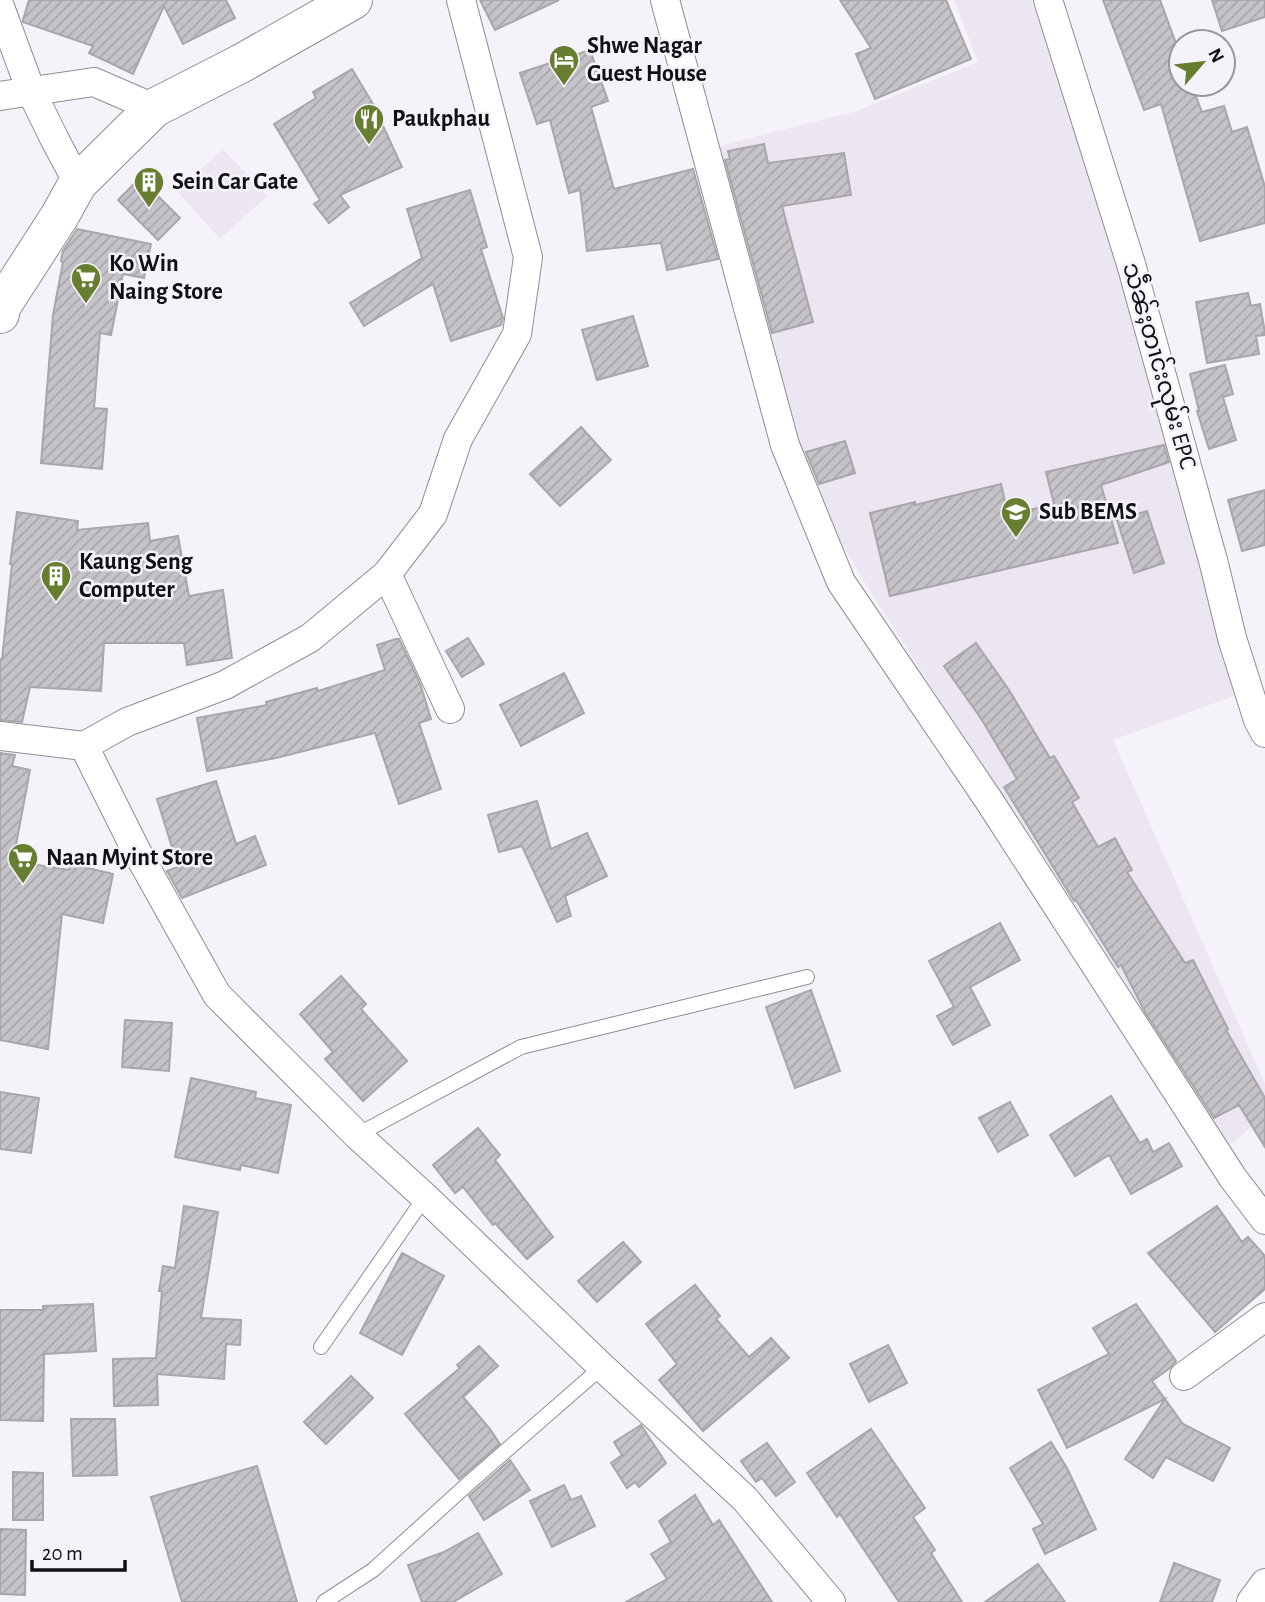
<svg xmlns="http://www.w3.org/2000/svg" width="1265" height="1602" font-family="'Alegreya Sans','Noto Sans Myanmar',sans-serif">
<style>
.built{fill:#ece6f3}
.building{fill:url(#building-hatch);stroke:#a8a6ab;stroke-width:2}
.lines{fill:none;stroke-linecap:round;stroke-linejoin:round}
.lane-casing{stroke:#8f8d93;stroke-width:16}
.street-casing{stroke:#8f8d93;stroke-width:30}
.highway-casing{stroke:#8f8d93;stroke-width:40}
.lane{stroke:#fff;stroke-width:14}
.street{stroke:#fff;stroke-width:28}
.highway{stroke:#fff;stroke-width:38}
.labels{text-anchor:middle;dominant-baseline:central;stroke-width:5;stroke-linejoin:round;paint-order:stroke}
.poi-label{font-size:24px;font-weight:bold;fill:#100f11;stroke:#f5f2f9;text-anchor:start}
.street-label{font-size:24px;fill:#100f11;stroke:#f5f2f9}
</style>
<defs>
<pattern id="building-hatch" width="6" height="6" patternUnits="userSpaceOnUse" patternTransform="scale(1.75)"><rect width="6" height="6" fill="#c5c2c8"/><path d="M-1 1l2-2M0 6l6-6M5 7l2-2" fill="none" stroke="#a8a6ab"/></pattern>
</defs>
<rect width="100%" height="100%" fill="#f5f2f9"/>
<g class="built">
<path d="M954,0H1031L1059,72L1136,323L1234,696L1113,740L1265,1084V1114L1223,1152L1035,850L867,586L811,492L716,147L857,111L978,62Z"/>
<path d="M223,149L267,196L220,239L177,191Z"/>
</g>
<g class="building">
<path d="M29,0H226L235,18L183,44L164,6L133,74L89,53L93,46L23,22V20Z"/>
<path d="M480,0H559L495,30Z"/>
<path d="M840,0H946L971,59L875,99L856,54L871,48Z"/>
<path d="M1103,0H1160L1181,57V84H1191L1202,112L1224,106L1232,132L1247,127L1265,187V223L1200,241L1161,104L1144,110Z"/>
<path d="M1212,0H1265V17L1222,31Z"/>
<path d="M590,50L608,101L591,107L614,189L693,169L718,259L667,270L661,243L587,251L580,190L569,193L550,120L537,124L520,73Z"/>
<path d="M352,69L373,104L402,167L340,195L349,207L329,223L314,204L320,200L274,124L316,98L313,92Z"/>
<path d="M764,144L768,163L844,153L851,195L782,206L813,322L772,333L725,160L730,159L728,151Z"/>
<path d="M140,178L180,218L158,240L118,200Z"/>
<path d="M470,190L487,247L481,249L503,318L501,325L451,341L433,284L364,326L350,303L422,258L407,209Z"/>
<path d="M77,229L151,244L144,278L123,274L111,335L100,333L94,408L107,409L102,469L41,463L53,315L63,262L61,261L63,251Z"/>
<path d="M1248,293L1251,306L1260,304L1265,333V335L1256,336L1259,354L1207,363L1196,302Z"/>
<path d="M633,316L648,366L597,380L582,330Z"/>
<path d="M1225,365L1233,394L1223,397L1236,440L1209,449L1197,411H1199L1190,374Z"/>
<path d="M581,427L611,460L560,506L530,474Z"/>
<path d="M845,441L855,473L819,484L806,452Z"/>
<path d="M1164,445L1169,462L1101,485L1118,543L890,596L870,513L915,502V505L1001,484L1008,515L1054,504L1046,472Z"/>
<path d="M1265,490V545L1242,551L1228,500Z"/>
<path d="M1147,511L1164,563L1134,573L1117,520Z"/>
<path d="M17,512L78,521L77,530L148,523L150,541L178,536L189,596L223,590L232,658L187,665L184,643H104L101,691L30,687L22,722L0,720V659L2,660L12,564H10Z"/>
<path d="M468,638L484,664L462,677L446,651Z"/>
<path d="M396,639H399L420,683L431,719L419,723L441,789L399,804L375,733L276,758L207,771L197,718L267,705L266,702L317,688L318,691L385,670L377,645Z"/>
<path d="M976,643L1009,690L1050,758L1054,756L1079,798L1072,802L1098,847L1115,838L1132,870L1127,872L1185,963L1193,960L1228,1029L1226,1030L1265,1098V1147L1239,1105L1214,1118L1145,1012L1121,965L1118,967L1076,900L1074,901L1004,787L1017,779L982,720L944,666Z"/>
<path d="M564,673L584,713L521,746L500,705Z"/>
<path d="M0,753L15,755L12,766L30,770L13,861L69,870L71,864L113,874L103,923L62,914L48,1049L0,1040Z"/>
<path d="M216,781L236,844L255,836L266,865L182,898L167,871L178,867L157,799Z"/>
<path d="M537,801L551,849L587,833L607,876L565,896L571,916L557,922L522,846L499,852L488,815Z"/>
<path d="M1000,923L1020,960L970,987L990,1025L953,1045L937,1016L954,1007L929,961Z"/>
<path d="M341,976L366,1004L361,1009L407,1061L363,1101L325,1059L333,1052L300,1014Z"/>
<path d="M811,990L840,1071L795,1088L766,1007Z"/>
<path d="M125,1020L172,1023L169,1071L122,1067Z"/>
<path d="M191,1078L256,1092L255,1098L291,1105L278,1173L241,1165L240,1170L175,1157Z"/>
<path d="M0,1092L39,1098L31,1153L0,1149Z"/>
<path d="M1111,1096L1140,1143L1147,1139L1153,1152L1169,1143L1182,1166L1131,1194L1109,1155L1075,1176L1050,1135Z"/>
<path d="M1010,1102L1028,1135L998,1152L979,1118Z"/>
<path d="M478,1128L500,1155L495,1160L553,1237L527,1259L495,1223L493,1225L463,1187L455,1193L433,1165Z"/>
<path d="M184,1206L218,1212L201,1318L241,1320L240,1345L226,1344L224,1379L157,1374L158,1405L114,1406L113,1359L156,1358L162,1291H159L163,1266L175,1268Z"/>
<path d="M1217,1206L1242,1242L1248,1237L1265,1256V1289L1215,1332L1148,1253Z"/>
<path d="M623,1242L641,1262L597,1302L578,1281Z"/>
<path d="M402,1253L444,1276L402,1355L360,1333Z"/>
<path d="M695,1285L720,1316L716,1319L749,1357L771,1338L789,1358L703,1431L659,1380L677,1364L646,1324Z"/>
<path d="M93,1304L96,1351L44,1354L43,1421L0,1420V1310H43V1306Z"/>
<path d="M1136,1304L1176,1361L1170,1368L1152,1381L1183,1424L1230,1448L1213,1481L1166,1457L1153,1478L1125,1459L1165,1399L1067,1448L1038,1390L1109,1354L1093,1328Z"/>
<path d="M888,1345L907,1383L869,1402L850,1364Z"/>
<path d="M479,1346L498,1366L463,1397L490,1429L500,1444L459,1479L405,1414L460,1368L457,1365Z"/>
<path d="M351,1376L373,1398L326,1444L304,1422Z"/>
<path d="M71,1419H115L117,1475L73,1476Z"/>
<path d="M641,1425L666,1463L639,1487L635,1482L627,1488L611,1463L622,1455L614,1442Z"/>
<path d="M871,1429L925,1508L913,1517L935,1550L931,1553L962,1602H899L840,1514L837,1517L807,1473Z"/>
<path d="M1051,1442L1067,1468L1096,1529L1045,1554L1033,1529L1043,1524L1010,1468Z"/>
<path d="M767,1443L795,1482L776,1496L762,1478L756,1482L741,1461Z"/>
<path d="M510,1460L530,1490L484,1520L469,1496Z"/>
<path d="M257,1466L297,1602H182L151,1497Z"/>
<path d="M13,1472L43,1473V1520H13Z"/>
<path d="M564,1485L571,1500L581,1496L595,1526L552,1547L530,1501Z"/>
<path d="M695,1495L713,1525L719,1520L772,1602H626L667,1579L651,1554L671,1542L659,1521Z"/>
<path d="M0,1529L26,1530L25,1595L0,1594Z"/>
<path d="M478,1533L502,1574L453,1602H422L408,1565L444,1552Z"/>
<path d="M1174,1563L1220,1580L1212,1602H1160Z"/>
<path d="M1038,1564L1065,1602H985Z"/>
</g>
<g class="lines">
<g class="lane-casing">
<g id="lane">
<path d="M357,1135L521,1047L807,977"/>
<path d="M321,1347L425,1197"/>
<path d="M324,1602L373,1570L470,1482L602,1367"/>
</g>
</g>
<g class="street-casing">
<g id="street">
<path d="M665,0L785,445L841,582L988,799L1233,1178L1265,1220"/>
<path d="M1048,0L1131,264L1214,564L1232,638L1258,720L1265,733"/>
<path d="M0,7L31,91L55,140L78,183"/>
<path d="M0,96L94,82L154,108"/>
<path d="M387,574L450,709"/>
<path d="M0,736L84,746L137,852L217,995L357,1135L425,1197L602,1367L745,1499L831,1602"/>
<path d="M84,746L127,722L225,685L310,638L387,574L433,514L458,439L517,334L528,257L461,0"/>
<path d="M1184,1376L1265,1317"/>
<path d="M1251,1602L1265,1583"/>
</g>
</g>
<g class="highway-casing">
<path id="highway" d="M0,314L1,307L59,217L78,183L154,108L242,63L353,0"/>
</g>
<use href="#lane" class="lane"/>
<use href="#street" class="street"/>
<use href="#highway" class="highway"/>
</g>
<defs>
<g id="hotel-pin" transform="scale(1.575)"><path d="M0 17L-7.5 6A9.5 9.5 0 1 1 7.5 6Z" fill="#677e30" stroke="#f5f2f9"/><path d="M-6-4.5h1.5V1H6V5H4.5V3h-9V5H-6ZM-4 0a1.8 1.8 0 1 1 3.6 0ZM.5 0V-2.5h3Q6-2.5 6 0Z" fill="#fff"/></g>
<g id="restaurant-pin" transform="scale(1.575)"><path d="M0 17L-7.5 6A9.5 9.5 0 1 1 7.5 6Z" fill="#677e30" stroke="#f5f2f9"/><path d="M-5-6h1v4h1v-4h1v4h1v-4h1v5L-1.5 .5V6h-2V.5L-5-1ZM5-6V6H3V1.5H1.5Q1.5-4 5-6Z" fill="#fff"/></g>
<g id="building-pin" transform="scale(1.575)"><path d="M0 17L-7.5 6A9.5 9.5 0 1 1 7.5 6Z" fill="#677e30" stroke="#f5f2f9"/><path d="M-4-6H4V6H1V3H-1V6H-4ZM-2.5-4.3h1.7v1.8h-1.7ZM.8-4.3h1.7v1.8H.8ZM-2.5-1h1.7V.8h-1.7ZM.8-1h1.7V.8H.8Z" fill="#fff"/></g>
<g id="supermarket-pin" transform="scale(1.575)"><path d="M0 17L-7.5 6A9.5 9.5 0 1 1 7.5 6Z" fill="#677e30" stroke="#f5f2f9"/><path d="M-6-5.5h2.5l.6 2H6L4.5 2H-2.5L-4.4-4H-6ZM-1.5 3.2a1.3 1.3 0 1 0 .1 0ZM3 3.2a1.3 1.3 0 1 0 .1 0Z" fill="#fff"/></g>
<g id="school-pin" transform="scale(1.575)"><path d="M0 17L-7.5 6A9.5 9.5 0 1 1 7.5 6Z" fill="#677e30" stroke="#f5f2f9"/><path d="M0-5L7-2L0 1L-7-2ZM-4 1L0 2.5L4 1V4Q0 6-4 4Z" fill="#fff"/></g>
</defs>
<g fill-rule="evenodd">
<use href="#hotel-pin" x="564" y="60"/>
<use href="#restaurant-pin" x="369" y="119"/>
<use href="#building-pin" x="149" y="182"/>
<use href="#supermarket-pin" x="86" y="278"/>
<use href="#school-pin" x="1016" y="512"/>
<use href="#building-pin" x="56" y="576"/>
<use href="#supermarket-pin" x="23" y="858"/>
</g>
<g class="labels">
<g class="poi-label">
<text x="587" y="46">Shwe Nagar<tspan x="587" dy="28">Guest House</tspan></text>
<text x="392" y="119">Paukphau</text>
<text x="172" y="182">Sein Car Gate</text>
<text x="109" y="264">Ko Win<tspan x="109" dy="28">Naing Store</tspan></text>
<text x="1039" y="512">Sub BEMS</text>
<text x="79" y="562">Kaung Seng<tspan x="79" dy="28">Computer</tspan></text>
<text x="46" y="858">Naan Myint Store</text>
</g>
<g class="street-label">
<text transform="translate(1159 366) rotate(74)">သဵၼ်ႈတၢင်းလုမ်း EPC</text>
</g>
</g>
<g transform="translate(1202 63) rotate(62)"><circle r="33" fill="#f5f2f9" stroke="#99979c" stroke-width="2"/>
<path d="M0-5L12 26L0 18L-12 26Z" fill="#677e30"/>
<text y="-10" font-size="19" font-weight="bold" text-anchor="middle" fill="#100f11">N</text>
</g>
<path d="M32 1560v10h93v-10" fill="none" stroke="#100f11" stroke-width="3.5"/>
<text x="42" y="1560" font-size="21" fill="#100f11" stroke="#f5f2f9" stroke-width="5" paint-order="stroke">20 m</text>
</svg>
